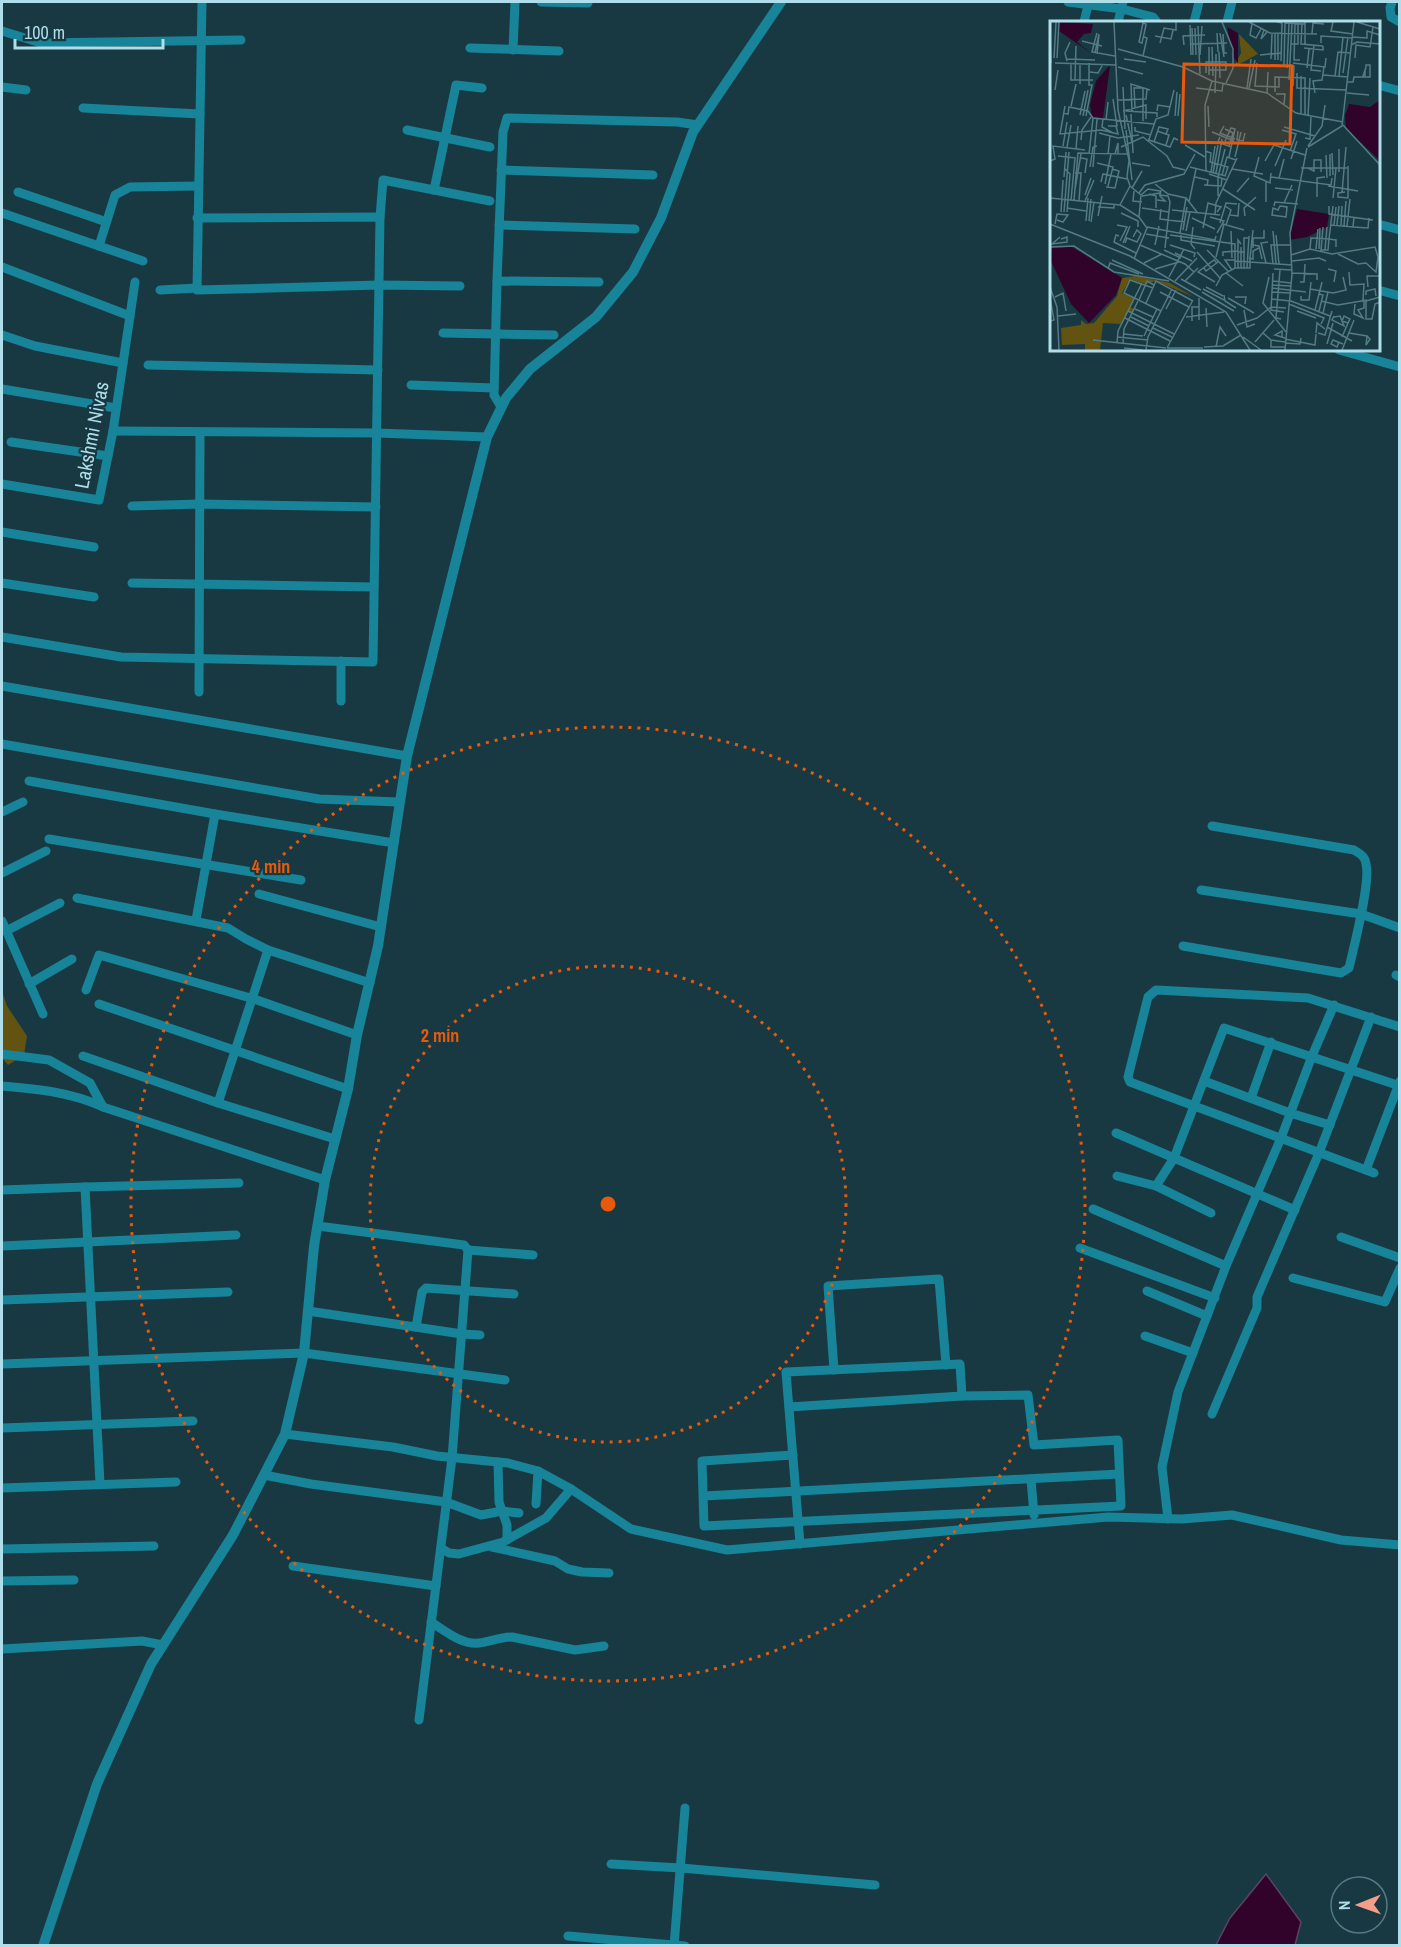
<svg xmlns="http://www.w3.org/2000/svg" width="1401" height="1947" font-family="'Archivo Narrow',sans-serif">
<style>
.green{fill:#635310}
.water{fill:#31032a;stroke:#574564;stroke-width:1.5}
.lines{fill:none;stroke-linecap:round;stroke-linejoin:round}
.minor{stroke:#178499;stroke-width:9}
.tertiary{stroke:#178499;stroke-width:10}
.minor-bridge{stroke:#178499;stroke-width:9}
.ring{fill:none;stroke:#e8590c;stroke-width:3;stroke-dasharray:3 6}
.labels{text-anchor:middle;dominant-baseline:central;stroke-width:4.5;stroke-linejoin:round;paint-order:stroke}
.street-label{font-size:20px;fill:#afdeea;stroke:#183941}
.inset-road{fill:none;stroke:#547b85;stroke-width:1.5}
.view{fill:#e8590c;fill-opacity:0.15;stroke:#e8590c;stroke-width:3}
.inset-edge{fill:none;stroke:#afdeea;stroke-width:3}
.centre{fill:#e8590c;stroke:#183941;stroke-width:3}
.ring-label{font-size:18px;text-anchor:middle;font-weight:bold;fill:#e8590c;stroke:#183941;stroke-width:4.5;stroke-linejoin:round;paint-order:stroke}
</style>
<rect width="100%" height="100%" fill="#183941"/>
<path class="green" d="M2,991L7,1006L27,1036L24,1055L8,1065L2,1058Z"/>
<path class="water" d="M1266,1874L1301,1922L1295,1945H1216L1230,1918Z"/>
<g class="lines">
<g class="minor">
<path d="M202,2L197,290L379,285L460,286"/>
<path d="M541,2L588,3"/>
<path d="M1068,2L1122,9L1153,17L1157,22"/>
<path d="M1392,2L1390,8L1391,17L1400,22"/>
<path d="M1084,22L1088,5"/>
<path d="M1118,22L1123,2"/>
<path d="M1194,22L1199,2"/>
<path d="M1227,22L1232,2"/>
<path d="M2,31L41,43L241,40"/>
<path d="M470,48L559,51"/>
<path d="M513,50L515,2"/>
<path d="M1378,85L1400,91"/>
<path d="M2,87L26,90"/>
<path d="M83,108L200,114"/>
<path d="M407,130L490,147"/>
<path d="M501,170L653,175"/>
<path d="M434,190L456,85L482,88"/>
<path d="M18,192L98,219"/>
<path d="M2,213L143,261"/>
<path d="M380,217L383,180L490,201"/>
<path d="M1378,224L1400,230"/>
<path d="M499,225L635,229"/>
<path d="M99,246L115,195L130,187L198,186"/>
<path d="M2,267L130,316"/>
<path d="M497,281L503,132L507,118L677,122L698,125"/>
<path d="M160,290L197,288"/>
<path d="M1378,290L1400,296"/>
<path d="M443,333L554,335"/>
<path d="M2,335L35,346L123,363"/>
<path d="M1339,350L1400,367"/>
<path d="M148,365L378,370"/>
<path d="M411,385L494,388"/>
<path d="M2,389L116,408"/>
<path d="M501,407L494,395L497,281L599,282"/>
<path d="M113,431L377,433L487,437"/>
<path d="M11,442L108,456"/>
<path d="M2,484L99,500L113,431L135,282"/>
<path d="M132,506L200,504L376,507"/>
<path d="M2,532L94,547"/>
<path d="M2,583L94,597"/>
<path d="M132,583L374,587"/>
<path d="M2,637L121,657L373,662L380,217L197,218"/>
<path d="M2,686L407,756"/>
<path d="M199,692L200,432"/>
<path d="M341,701V661"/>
<path d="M2,744L319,799L399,802"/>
<path d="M29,781L215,814L394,843"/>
<path d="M2,812L23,802"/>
<path d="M49,839L301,880"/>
<path d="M2,873L46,851"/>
<path d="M1201,890L1361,914L1400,928"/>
<path d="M259,894L381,927"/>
<path d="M77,898L228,928L246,939L268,950L370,983"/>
<path d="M196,920L215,814"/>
<path d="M2,921L43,1014"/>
<path d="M6,931L60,903"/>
<path d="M1183,946L1341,973L1349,968C1354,946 1371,882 1366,864C1365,856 1360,854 1354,850L1212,826"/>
<path d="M1396,975L1400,977"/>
<path d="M29,984L72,959"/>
<path d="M86,990L99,955L254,999L357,1035"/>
<path d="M99,1004L348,1089"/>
<path d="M2,1054L49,1060L90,1083L103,1107"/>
<path d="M83,1056L218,1103L335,1139"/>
<path d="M1204,1081L1290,1113L1330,1125"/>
<path d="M2,1086C37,1089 71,1092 103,1107L325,1180"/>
<path d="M1251,1098L1271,1042"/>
<path d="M218,1103L268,950"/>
<path d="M1116,1133L1295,1210"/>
<path d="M1366,1170L1400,1081"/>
<path d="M1374,1173L1130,1082L1128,1077L1148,997L1156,990L1308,998L1400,1027"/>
<path d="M1117,1176L1156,1186L1211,1213"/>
<path d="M1156,1186L1174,1158L1224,1028L1400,1086"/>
<path d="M85,1187L239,1183"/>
<path d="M2,1190L85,1187L100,1484"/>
<path d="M1093,1209L1226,1266L1281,1138L1312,1056L1334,1005"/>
<path d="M318,1226L464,1245L468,1250L452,1458L419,1720"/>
<path d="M1341,1237L1400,1258"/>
<path d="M2,1246L236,1235"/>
<path d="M1080,1248L1215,1298"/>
<path d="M468,1250L533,1255"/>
<path d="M1293,1278L1385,1302L1400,1268"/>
<path d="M1147,1291L1207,1316"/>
<path d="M2,1300L228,1292"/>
<path d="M308,1311L462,1334L480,1335"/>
<path d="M416,1327L422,1292L426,1288L514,1294"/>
<path d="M1145,1336L1193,1353"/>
<path d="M2,1364L304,1353L505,1380"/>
<path d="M834,1370L828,1286L939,1279L946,1365"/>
<path d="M789,1407L962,1396L1028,1395L1034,1445L1118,1440L1121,1506L704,1526L702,1461L793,1455"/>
<path d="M1212,1414L1257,1308V1297L1319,1153L1371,1017"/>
<path d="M2,1428L193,1421"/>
<path d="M285,1434L393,1447L437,1456L508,1463L538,1471L571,1489L631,1529L727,1550L1108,1517L1182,1519L1232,1515L1341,1540L1400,1545"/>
<path d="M498,1462L499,1502L507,1525V1540"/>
<path d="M264,1475L311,1484L446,1502L481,1515L502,1511L519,1513"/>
<path d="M1031,1479L1034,1515"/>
<path d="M2,1488L176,1482"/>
<path d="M704,1496L1119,1474"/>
<path d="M536,1504L538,1471"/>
<path d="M1168,1519L1162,1467L1178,1392L1226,1266"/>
<path d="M800,1544L786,1372L960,1364L962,1396"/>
<path d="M492,1547L555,1561L568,1569L582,1572L609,1573"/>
<path d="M441,1548L449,1553L459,1554L503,1542L546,1518L571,1489"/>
<path d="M2,1549L154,1546"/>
<path d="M293,1566L436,1586"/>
<path d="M2,1581L74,1580"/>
<path d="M431,1622C445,1631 462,1645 479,1643C490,1642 500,1637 512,1637L575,1650L604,1646"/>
<path d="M2,1649L142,1641L163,1645"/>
<path d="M611,1864L681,1868L875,1885"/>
<path d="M568,1936L685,1946"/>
<path d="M674,1946L685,1808"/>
</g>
<path class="tertiary" d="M43,1946L97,1784L151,1664L233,1535L285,1434L304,1353L314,1246L325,1180L348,1089L357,1035L378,946L407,756L487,437L506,398L530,369L596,317L633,272L661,218L693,132L781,2"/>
<path class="minor-bridge" d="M98,219L106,222"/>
</g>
<g class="ring">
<circle cx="608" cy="1204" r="238"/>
<circle cx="608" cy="1204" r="477"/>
</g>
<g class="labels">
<g class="street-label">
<text transform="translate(91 435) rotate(-79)">Lakshmi Nivas</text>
</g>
</g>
<g transform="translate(1050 21)">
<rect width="330" height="330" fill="#183941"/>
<path d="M189,13L208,33L184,46L191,32ZM86,255L120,262L144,276L106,260L95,263L80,258L72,272L84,277L80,286L84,288L82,292L78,290L71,303L53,302L50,329H35V323L12,324L11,307L31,304V299L36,303L44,302L67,275L72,257Z" fill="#635310"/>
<path d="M10,1L43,3L41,12L34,13L27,21L41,32L9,10ZM177,6L188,12V42L184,37ZM60,44L53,97L42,96L40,84L46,60ZM330,79V140L296,107L295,95L299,83L320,86ZM247,188L279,193L277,206L257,216L239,219ZM22,226L72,257L66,274L39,302L21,283L0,238L2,227Z" fill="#31032a"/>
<path class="inset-road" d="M64,1L68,89L79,139L77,156L80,165L91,174L89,196L97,207L84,238M172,1L183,28V47L176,62M199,1L220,12L267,13M227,1L232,2L231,40M283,1L281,10L303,13M307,1L330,8M92,2H93L96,3V4L92,22L89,21L93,2M202,3L200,14L206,17L211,8M245,3L244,39H250M252,3L251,23L273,25M140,4L141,34M148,5L150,53M142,7L143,34M145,7L146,34M214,9L211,18L217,11M47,12L44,23L52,25M167,12L168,31M170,12L174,36M173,13L174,32H177M262,13L263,2L274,3M105,15L121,18L123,9M302,16L317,17V10L330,14M0,19L1,42M32,20L44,23L42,31L65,35M110,22L114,7L126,9V1M271,22V15L302,17M140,23L177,22M241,23H248V3M255,23V1M134,24L133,15L155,14M264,24L261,49L271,50M301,24L307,21L330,23M159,26V41H166L165,72M162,26L163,55M254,27L273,29V25M68,28L133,46L162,60L217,72L246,92L293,101M169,31L170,57M45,32L49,13M47,33L49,14M150,34L152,5M210,34L231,32M93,35L97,17L94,16M4,37L6,1M7,37L9,1M305,37L306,24L320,26L323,6M17,38L45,39M74,38L96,41M221,38L222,13M225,39V12M228,39V12M17,40L15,32L20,21M5,42L66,44M21,42V59H43M207,42L205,65L229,66V56M243,42L275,46L276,37M234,44L235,2L255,3M240,44L244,45L243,65M68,46L93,53M237,47L239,3M257,47L259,28M159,49H176V41H166V33M40,51L48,52L53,43M156,52V41H159V54M247,52V67L297,69M293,52L298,16M273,54L298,56M285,55L288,31L300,32M289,55L293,16M315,56V50L316,46V44H320V56H313V55L316,46M25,59L26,25M239,59L242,3M298,61H303L304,56H313M30,63V43M73,66L75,108M84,66L85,86M84,67H93V100M146,67L172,70L173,62M197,67L201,38M199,67L205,39M5,69L8,49M225,71V56L255,57V93M217,72L218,51M265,72L263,60L272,59L274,46M297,72L319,74M226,73H235L234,83M67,79L96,78L97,68M15,85L10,113L51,109L68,113L66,105M21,85L26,63M158,85L159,106M73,90L96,84V98M76,90L107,92V96M107,90L108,84L120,86M82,91L81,63L100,69M13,92L18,93L19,86L38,90L43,97L104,103M251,92V55M81,93L83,132M30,94L35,70M76,94L82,121M33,95L38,69M36,95L42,64H39V42M125,95L127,71M128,95L130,73M258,95L260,57M53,98L52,106L63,112M56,99L58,81M293,104L330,144M58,105H67L63,78M174,105L170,112L185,118M85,106V110L101,114M234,106L265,115M175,108L183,112L179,125M76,109L82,159M232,109L246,113L240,130M107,110L119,114L116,124M188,110L187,119L193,120L195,112M162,111L184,120M49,112L68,117L89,114M170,116L168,121L181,126M255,117L260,118L261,95M31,119L32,109L41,96M99,119L120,126L124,117L128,119M175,120L181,107L185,108L179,136M98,121L106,98L118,94L124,69M104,121L109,106L118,108L116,113M135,124L155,136M13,125L17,101M258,125L272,105L275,84M17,126L21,104M71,126L93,116L117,135L123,146L135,149M258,126L292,105L304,1M26,128L28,105M175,128L168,156L177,159M155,130L161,132L160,141L178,146L175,155M282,132L283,154M39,133L43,97M58,133L60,115M65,133L68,122V133M280,133V155M276,134L277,157M8,135L26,137M185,136L191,111M209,136L204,155L220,162L221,152M31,137L37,138L35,152M241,138L247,120M0,140L5,138L3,125L35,129M215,140L224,124L255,134M47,142L63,146L58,165M82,142L100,145M225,145L236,119M40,146L43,126L47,125M43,146L47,98M140,146L176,155M251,147H297M258,147L264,150V139H271V151M15,148L20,153L17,191M182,148L213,153M156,150L155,84L162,60M161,151L165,125M289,151V128M25,152H31L29,180M163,152L168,124M166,152L172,118M159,153L168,156V175M172,154L177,136L186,139M14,156L16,131M145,156L158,159L157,165M221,156L281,164L282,157M229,157L234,138M51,161L53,153L77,158M216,161V181M55,163L61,133M105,163L118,173L136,177L147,191M154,164L171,165L172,157M80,165L70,184L89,196M278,165L308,170M56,166L65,167L69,150L62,148M82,167L92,150M225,167L243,169M25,168L31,133M173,168L205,189M84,170L83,180L92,181M187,171L199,157M292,171L296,126M295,171L288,172V176L298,177V145M89,172L95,164L134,153L145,133M99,173L106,175V187M35,174L41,157M91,174L98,168L110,170M109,174L118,175L120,181L115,227M92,175L110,172M267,176V157L275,156M0,177L70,184M283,177L286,147M21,179L25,137M24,179L28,132L77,133M107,179L115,180L110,175L111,169M35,180L44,159M139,181L146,148M234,182L242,164M175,185L181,189L176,204M224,185L225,181L248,183M230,185L237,186L236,196L222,194L223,187L228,189ZM279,185V193L323,199M48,186L64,187V184M17,187L36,190M92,187L119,191M111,188L110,198L135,201M122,189L170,194M11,191L13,159M14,191L19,131M71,192L88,200V206M165,193L166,182L187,137M180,194L188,195L189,182M48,195L52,175M195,195L194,187L206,176M160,196L174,200L167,212M142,197L165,208M36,200L38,177M39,200L41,178M41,201L44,181M170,202L176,182L187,183M0,203L80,235L176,291L200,329M5,203L7,193L18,194L13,201L7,199M173,203L194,209M67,204L77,206L70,220M281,204L303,206L304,196M284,204L286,186M287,204L289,185M291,204L292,185M294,205L296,180M297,205L300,178M97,206L165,219L166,215M143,206L141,223L145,228M273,206L271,229H278L279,218L286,219V226M303,206L318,207L319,197M153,207L158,182L171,186L167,191M133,209L137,186M136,210L140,191M181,210L182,237M223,210L226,243M130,212L136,177M96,213L119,217M120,214L185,223V247M131,214V219L165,225M226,214L229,243M69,215L66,214L64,221L86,232M10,216L2,223L17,221V216L11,218M73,222L80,205M75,222L77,217L87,221L91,213L87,209L83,216M90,224L135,243L144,251M105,224L109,205M120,224L145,232L144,236M203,224L209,225L212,238M0,226L24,225L64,251L119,260M203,227V217H214V209M260,228L261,217L279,218L283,185M266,228L268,208M269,228L270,207M114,229L131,237M157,229L179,251M275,229L277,206M147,231L170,257M125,232L142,240M241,234L260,228L282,233L325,226L328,236L326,251L316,242L308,243L288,233M173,235V231L188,230V219L191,223M166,236L174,203M199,237L203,238V230L209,227M200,237L203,209M62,239L93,253M185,240L242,244M242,240L269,237L276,240M94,242L112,233M216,242L211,222L218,221M223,243L221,224H240M154,247L156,250L168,241M188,247V231H195M191,247V226M194,247V217H198M197,247L199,215M58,248L60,242L89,253M105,248L129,241M224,248L242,249M278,248L286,250L284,261M182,249L175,239H185M230,249L226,297L231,298M299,251L300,264L314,263L313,279M176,252L193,265M223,252L221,289L234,291M242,252L267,253V259M119,256L134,228M219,256L213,282L236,311M131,258L151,269M125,260L147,237M135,260L148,247M223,260L241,262M165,261L148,251L164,239L167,242M250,261H254L255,243M222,264L241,265M166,265L172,254L185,247H200V237M0,266L7,286L9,329M156,266L173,275M318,266L317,255H330M103,267L80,259L74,272L111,290M222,267L256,271M153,268L174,279M260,268L283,272L296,269L293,256M110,271L139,286M152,271L184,290M222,271L240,272M174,274L175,280L186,287M316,274V270L325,268L326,275M251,275V279H259L261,261M5,276L13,272L16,290M185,276H196L195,283M330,276L316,280V298H322L325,283L330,281M0,277L4,299L0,300M178,277L204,292M221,278L241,280L280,295M89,279L97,260L104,264M271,280L288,284L317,279M96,282L106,260L143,280M239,283L274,297L271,303M305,283L304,293L313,297L308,289L314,287V280M156,287L157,306M85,288L103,296M116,288L126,269M194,289L197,306L205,303M265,289L272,261M78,290L124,313M247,290L266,297M269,290L273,274L269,273M273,292L278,271M8,295L26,293M284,295L282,299L294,305L290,295L284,296M81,296L99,305M136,296L174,291M75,297L120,320M149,299V277M142,300V286H149M187,304L207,297L221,286L236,287M277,306L302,320M103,307L122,316M213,312L221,319L235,321M266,312L267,302L275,308M268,312L275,314L282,290M299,312L317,315L320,318L316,324L317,315M74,313L93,315M94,315L107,288M67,316L98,319M193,316L211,329M232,316V310L225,314L235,317M292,316L298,302L292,300L294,295L300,298L298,302M235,318L265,324L266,313M43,319L116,327M221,319V326H235M205,321L224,299M289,321L287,326L281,323L283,319L293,323M67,322L68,310L92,262M73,322L74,308L88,280M235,322L250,323L251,317M277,323L283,302M154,326L173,325L191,314M166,326L170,306L176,315M74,327L93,329M117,327L143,279M117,327H153M96,329L98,316L122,268M235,329L242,253L240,212L257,127M292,329L304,299"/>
<path class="view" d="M134,43L242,45L240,123L132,121Z"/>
<rect width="330" height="330" class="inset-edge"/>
</g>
<circle cx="608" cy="1204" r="9" class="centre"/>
<g class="ring-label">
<text x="271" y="873">4 min</text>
<text x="440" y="1042">2 min</text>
</g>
<rect width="1401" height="1947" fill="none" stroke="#afdeea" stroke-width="6"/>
<g transform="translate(1359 1905) rotate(269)"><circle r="28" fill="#183941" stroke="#547b85" stroke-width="1.5"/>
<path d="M0-4.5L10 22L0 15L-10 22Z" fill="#f49e88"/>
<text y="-9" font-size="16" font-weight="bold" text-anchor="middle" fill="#afdeea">N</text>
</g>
<path d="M15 39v9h148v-9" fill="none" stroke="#afdeea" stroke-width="3"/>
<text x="24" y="39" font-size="18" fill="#afdeea" stroke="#183941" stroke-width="4.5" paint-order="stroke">100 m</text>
</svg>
